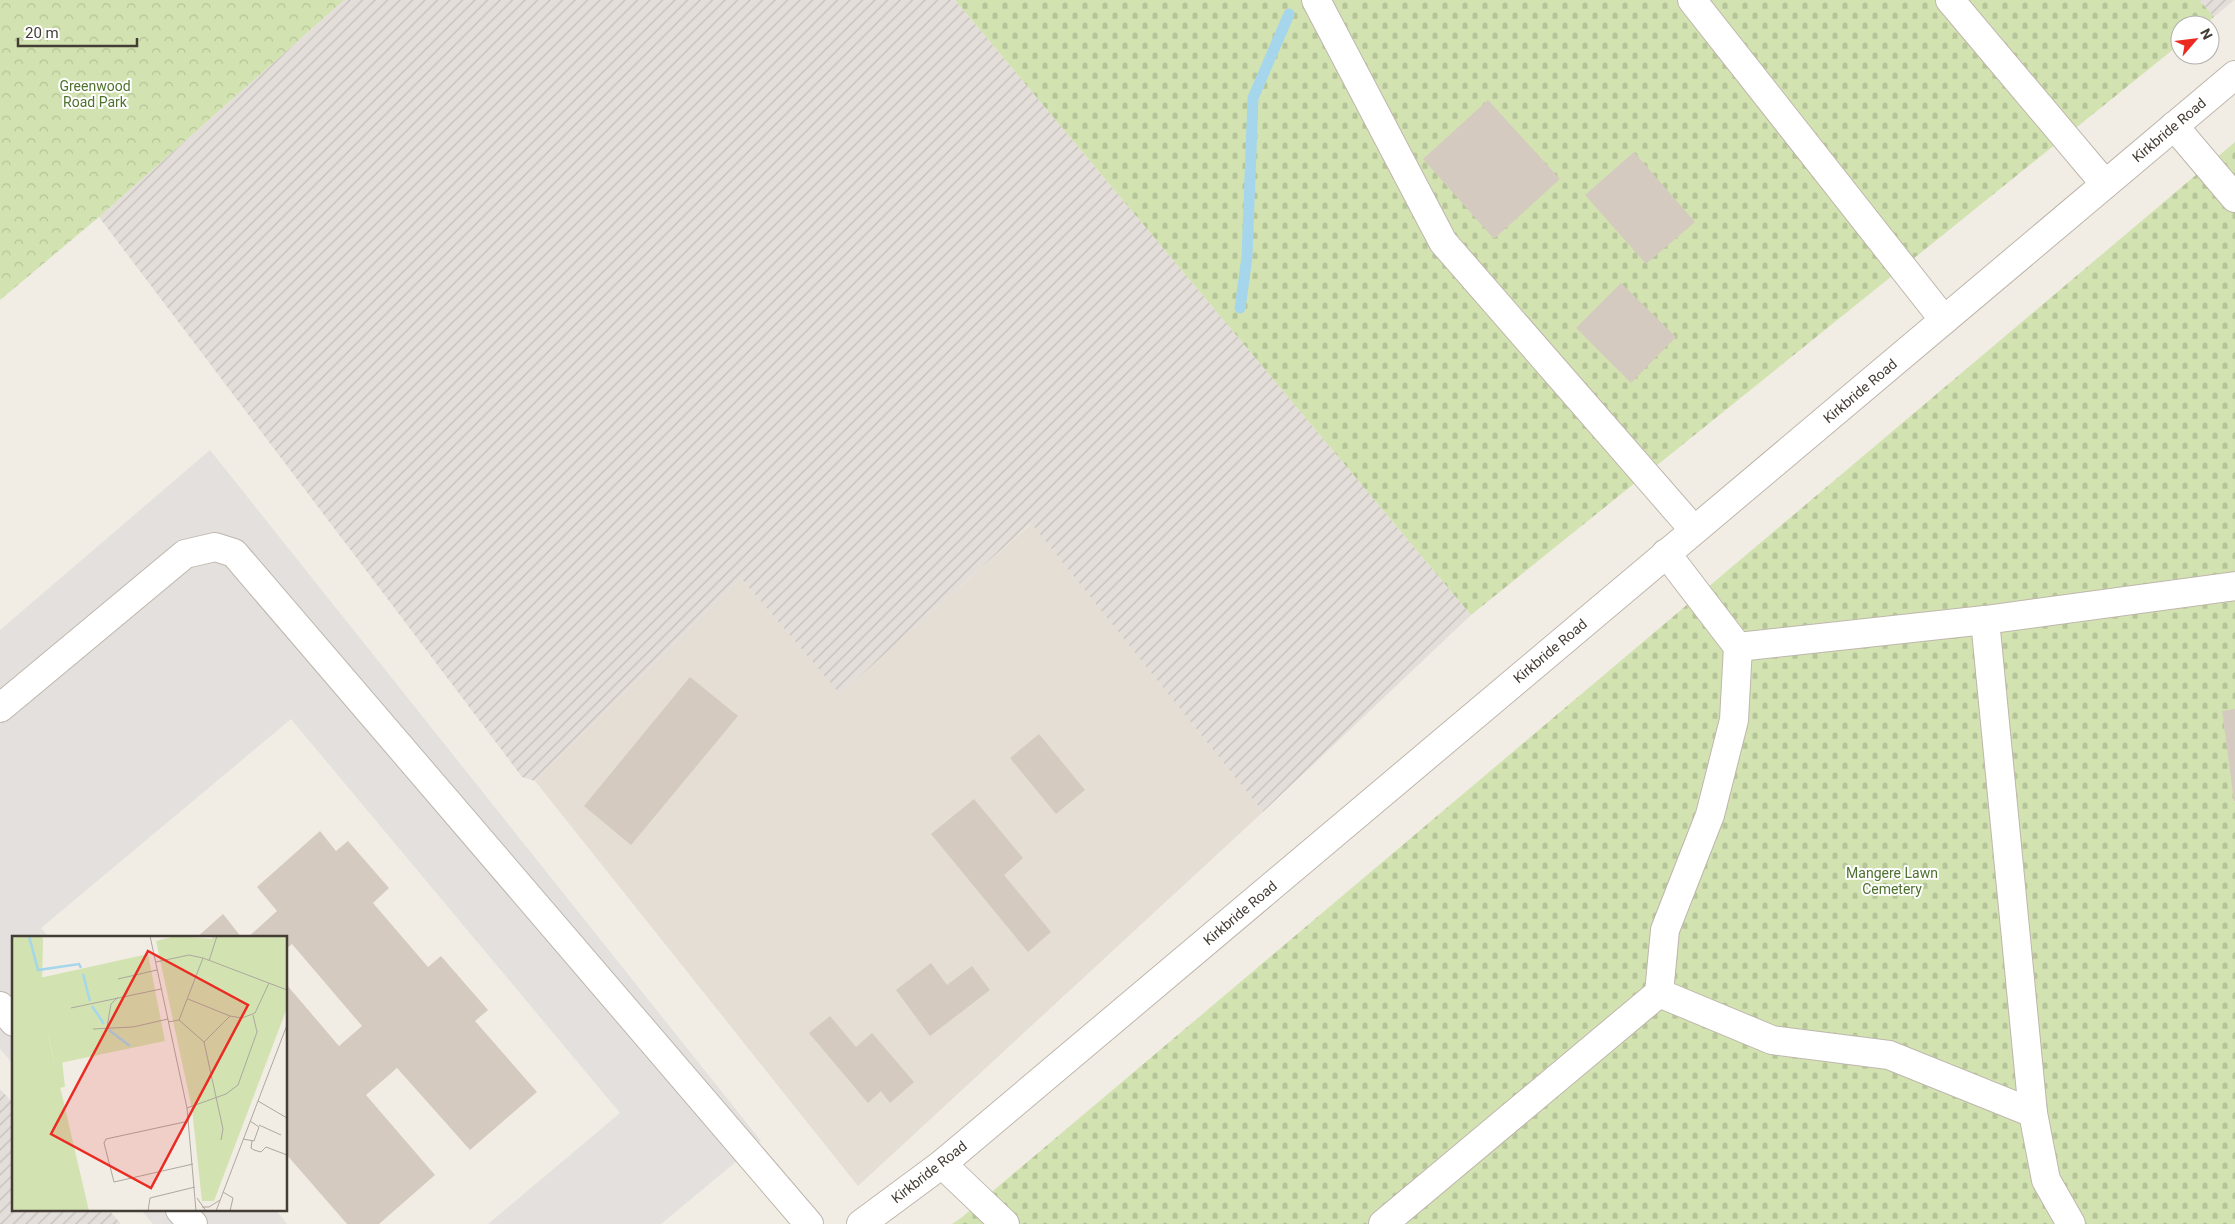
<svg xmlns="http://www.w3.org/2000/svg" width="2235" height="1224" font-family="Roboto,sans-serif">
<style>
.residential{fill:#e5ded4}
.industrial{fill:url(#industrial-furrows)}
.cemetery{fill:url(#cemetery-stones)}
.park{fill:url(#park-crowns)}
.parking{fill:#e3e0dd}
.lines{fill:none;stroke-linecap:round;stroke-linejoin:round}
.stream{stroke:#a5d6eb;stroke-width:11}
.building{fill:#d5cabf}
.minor-casing{stroke:#bfb6ac;stroke-width:30}
.minor{stroke:#fff;stroke-width:28}
.labels{text-anchor:middle;dominant-baseline:central;stroke-width:4;stroke-linejoin:round;paint-order:stroke}
.park-label{font-size:14px;fill:#4e712d;stroke:#fff}
.street-label{font-size:14px;fill:#443d35;stroke:#fff}
.inset-river{fill:none;stroke:#a5d6eb;stroke-width:2.5}
.inset-road{fill:none;stroke:#aca79f;stroke-width:1}
.view{fill:#eb2b22;fill-opacity:0.15;stroke:#eb2b22;stroke-width:2.5}
.inset-edge{fill:none;stroke:#443d35;stroke-width:2.5}
</style>
<defs>
<pattern id="industrial-furrows" width="10" height="10" patternUnits="userSpaceOnUse" patternTransform="scale(1.25)"><rect width="10" height="10" fill="#e4deda"/><path d="M-1 1l2-2M0 10L10 0M9 11l2-2" fill="none" stroke="#c5bfbc"/></pattern>
<pattern id="cemetery-stones" width="16" height="16" patternUnits="userSpaceOnUse" patternTransform="scale(1.25)"><rect width="16" height="16" fill="#d2e3b1"/><path d="M2 7V4a2 2 0 0 1 4 0v3zM10 15v-3a2 2 0 0 1 4 0v3z" fill="#b6c499"/></pattern>
<pattern id="park-crowns" width="20" height="18" patternUnits="userSpaceOnUse" patternTransform="scale(1.25)"><rect width="20" height="18" fill="#d2e3b1"/><path d="M2 6a3 3 0 1 1 6 0M12 15a3 3 0 1 1 6 0" fill="none" stroke="#b6c499"/></pattern>
</defs>
<rect width="100%" height="100%" fill="#f1ede5"/>
<path class="residential" d="M1032,523L1263,812L858,1186L535,781L741,578L840,693Z"/>
<g class="industrial">
<path d="M344,0H955L1471,615L1263,812L1031,523L840,694L741,578L535,781L522,777L99,217Z"/>
<path d="M2199,0H2234L2214,17Z"/>
<path d="M0,1089L14,1104V1210H109L121,1224H0Z"/>
</g>
<g class="cemetery">
<path d="M955,0H2199L2214,17L2204,25H2180V44L1471,615Z"/>
<path d="M2235,142V1224H952L961,1218Z"/>
</g>
<path class="park" d="M0,0H344L99,217L0,300Z"/>
<g class="parking">
<path d="M210,450L761,1141L661,1224H488L620,1113L291,719L41,928L49,938H14V1065L0,1049V630Z"/>
<path d="M141,1210H276L287,1224H153Z"/>
</g>
<g class="lines">
<path class="stream" d="M1240,308L1247,257L1253,98L1289,14"/>
</g>
<g class="building">
<path d="M1488,100L1560,179L1494,239L1423,159Z"/>
<path d="M1634,152L1695,222L1646,264L1585,195Z"/>
<path d="M1621,283L1676,337L1631,383L1576,328Z"/>
<path d="M690,677L738,716L631,845L584,806Z"/>
<path d="M2235,709V801H2234L2222,711Z"/>
<path d="M1039,734L1085,790L1056,814L1010,758Z"/>
<path d="M974,799L1023,858L1004,875L1051,932L1028,952L931,834Z"/>
<path d="M320,831L336,851L348,841L389,888L373,903L428,967L441,956L488,1010L475,1021L537,1092L470,1150L397,1068L366,1095L435,1175L379,1224H347L286,1154V984L339,1046L362,1026L292,944L286,949V938H247L277,911L257,887Z"/>
<path d="M223,914L242,938H196Z"/>
<path d="M931,963L947,985L972,966L990,990L930,1036L896,990Z"/>
<path d="M830,1016L856,1047L872,1033L914,1082L890,1103L881,1091L868,1103L809,1033Z"/>
</g>
<g class="lines">
<g class="minor-casing">
<g id="minor">
<path d="M1316,0L1443,242L1694,530"/>
<path d="M1692,0L1944,320"/>
<path d="M1950,0L2105,184"/>
<path d="M2174,126L2235,198"/>
<path d="M1666,553L1738,647L1985,620L2235,586"/>
<path d="M1985,620L2033,1113"/>
<path d="M1738,647L1734,720L1710,815L1665,930L1659,993L1772,1040L1889,1055L2033,1113L2046,1180L2071,1224"/>
<path d="M0,708L185,554L215,547L234,553L809,1224"/>
<path d="M0,1006L14,1022"/>
<path d="M942,1164L1005,1224"/>
<path d="M180,1210L193,1224"/>
<path d="M861,1224L942,1164L2235,75"/>
<path d="M1383,1224L1659,993"/>
</g>
</g>
<use href="#minor" class="minor"/>
</g>
<g class="labels">
<g class="park-label">
<text x="95" y="86">Greenwood<tspan x="95" dy="16">Road Park</tspan></text>
<text x="1892" y="873">Mangere Lawn<tspan x="1892" dy="16">Cemetery</tspan></text>
</g>
<g class="street-label">
<text transform="translate(2169 130) rotate(-40)">Kirkbride Road</text>
<text transform="translate(1860 391) rotate(-40)">Kirkbride Road</text>
<text transform="translate(1550 651) rotate(-40)">Kirkbride Road</text>
<text transform="translate(1240 913) rotate(-40)">Kirkbride Road</text>
<text transform="translate(929 1172) rotate(-38)">Kirkbride Road</text>
</g>
</g>
<g transform="translate(12 936)">
<rect width="275" height="275" fill="#f1ede5"/>
<path d="M9,0H30L31,4L30,48L50,124L53,151L46,152L40,109L38,100L33,101Z" fill="#d2e3b1"/>
<path d="M164,0L200,3L201,0H275V72L202,265H190L180,173L144,5ZM136,18L153,105L43,128L23,43Z" fill="#d2e3b1"/>
<path d="M0,0H13L77,275H0Z" fill="#d2e3b1"/>
<path class="inset-river" d="M17,0L26,34L67,28L69,32M71,38L78,65M80,70L92,88M97,94L118,110"/>
<path class="inset-road" d="M138,0L175,172L184,275M197,25L205,0M144,26L177,19L191,22M106,43L145,34M176,63L218,80M59,72L149,53M167,84L192,106L218,80L230,82L243,77L257,47M156,86L167,84L191,22L275,54M95,91L99,68L106,61M81,93L121,91L156,83M192,106L211,193L209,204M246,165L275,182M175,172L214,158L226,149L245,96L241,79M177,185L94,203L92,207L102,246L181,228M247,189L269,199M231,203L242,205L247,191L238,185M240,205L239,212L242,214L249,216L254,211L275,219M211,256L221,262L218,275M185,262L194,275M190,271H197L208,264M136,275L138,262L183,251M204,275L275,89"/>
<path class="view" d="M136,15L236,69L139,252L39,198Z"/>
<rect width="275" height="275" class="inset-edge"/>
</g>
<g transform="translate(2195 40) rotate(62)"><circle r="24" fill="#ffffff" stroke="#b4b1ae"/>
<path d="M0-4L9 19L0 12L-9 19Z" fill="#eb2b22"/>
<text y="-8" font-size="14" font-weight="bold" text-anchor="middle" fill="#443d35">N</text>
</g>
<path d="M18 38v8h119v-8" fill="none" stroke="#443d35" stroke-width="2.5"/>
<text x="25" y="38" font-size="15" fill="#443d35" stroke="#ffffff" stroke-width="4" paint-order="stroke">20 m</text>
</svg>
